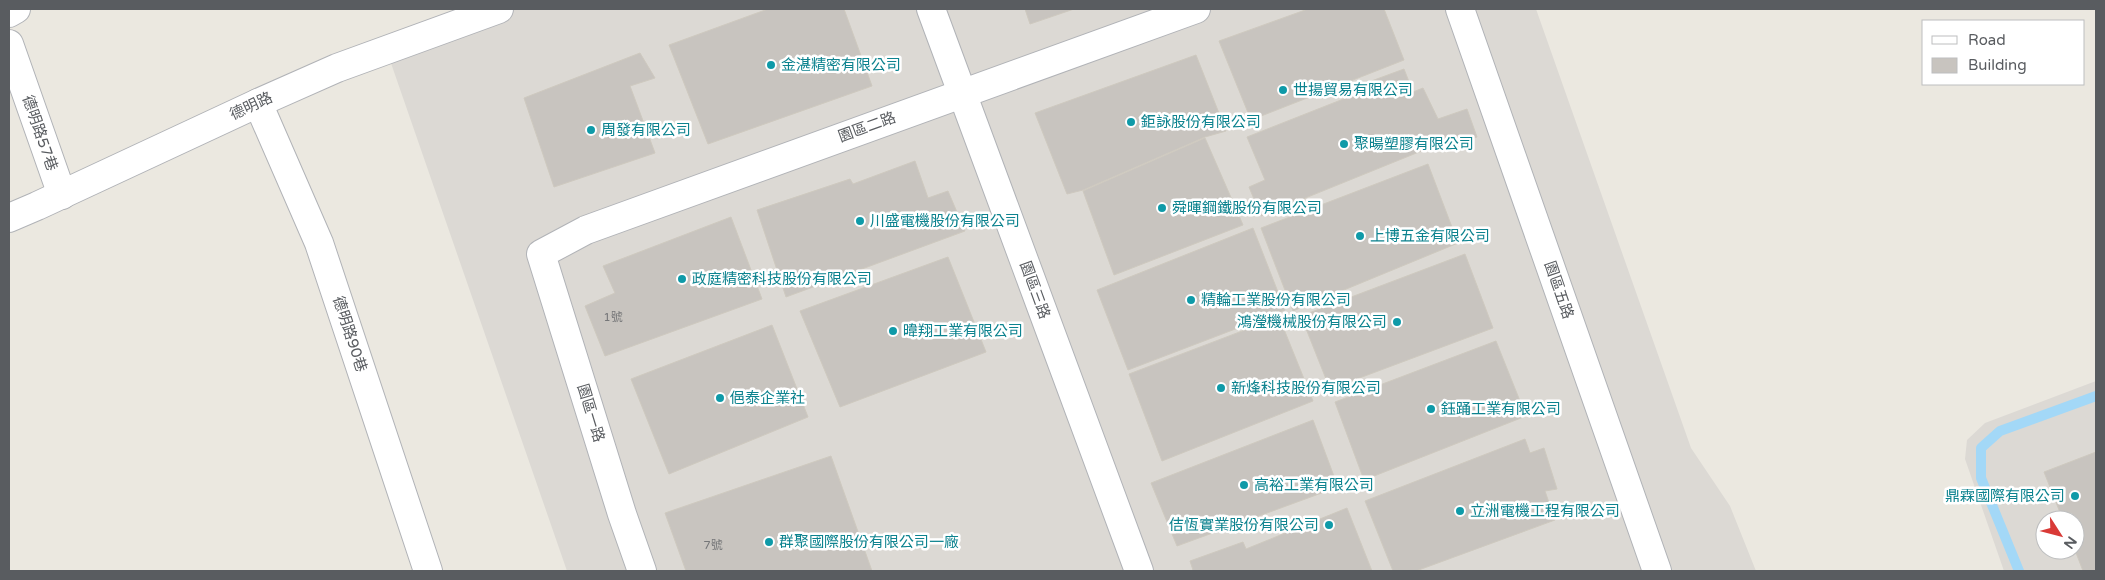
<svg xmlns="http://www.w3.org/2000/svg" width="2105" height="580" font-family="'Varela Round','Noto Sans TC',sans-serif">
<style>
.industrial{fill:#dcd9d4;fill-rule:evenodd}
.lines{fill:none;stroke-linecap:round;stroke-linejoin:round}
.stream{stroke:#a3d8f7;stroke-width:10}
.building{fill:#c8c4bf;stroke:#cec9bf}
.minor-casing{stroke:#b1b3b7;stroke-width:30}
.minor{stroke:#fff;stroke-width:28}
.culture-dot{fill:#0f9aa8;stroke:#fff;stroke-width:2}
.labels{text-anchor:middle;dominant-baseline:central;stroke-width:5;stroke-linejoin:round;paint-order:stroke}
.number-label{font-size:12px;fill:#757678}
.culture-label{font-size:15px;fill:#0d838f;stroke:#fff;text-anchor:start}
.street-label{font-size:15px;fill:#595c60;stroke:#fff}
</style>
<rect width="100%" height="100%" fill="#ebe8e0"/>
<g class="industrial">
<path d="M465,9H1536L1691,448L1730,506L1756,571H567L384,43Z"/>
<path d="M2096,381V571H2004L1965,459L1967,440L1985,423ZM2045,520H2075V550H2045Z"/>
</g>
<g class="lines">
<path class="stream" d="M2019,571L1981,478V448L2000,431L2096,396"/>
</g>
<g class="building">
<path d="M768,9H844L872,86L708,144L669,45Z"/>
<path d="M1025,9H1074L1030,24Z"/>
<path d="M1308,9H1384L1404,60L1251,120L1219,41Z"/>
<path d="M640,53L655,78L630,86L655,153L554,187L524,98Z"/>
<path d="M1196,55L1226,131L1205,137L1083,190L1067,194L1035,113Z"/>
<path d="M1404,69L1413,92L1423,88L1438,119L1467,109L1477,137L1449,147L1446,141L1261,216L1249,187L1265,180L1247,137L1351,96L1347,90Z"/>
<path d="M1205,138L1243,225L1114,275L1083,191Z"/>
<path d="M915,161L928,198L948,191L965,231L786,297L757,210L850,179L853,184Z"/>
<path d="M1428,164L1458,243L1293,311L1261,228Z"/>
<path d="M731,217L762,299L605,356L585,306L615,293L603,266Z"/>
<path d="M1253,228L1285,310L1128,370L1097,290Z"/>
<path d="M1465,254L1493,328L1330,389L1301,316Z"/>
<path d="M948,257L986,352L840,407L800,311Z"/>
<path d="M1279,317L1313,401L1162,461L1129,374Z"/>
<path d="M772,325L808,417L669,474L631,379Z"/>
<path d="M1496,341L1526,416L1364,480L1335,402Z"/>
<path d="M1313,420L1338,487L1177,546L1151,483Z"/>
<path d="M1525,439L1530,453L1544,448L1557,489L1545,491L1555,520L1416,571H1393L1365,501Z"/>
<path d="M2096,452V571H2083L2075,550V520H2063L2044,472Z"/>
<path d="M831,456L872,571H686L665,513Z"/>
<path d="M1347,508L1372,571H1190L1193,570L1190,561L1243,542L1246,549Z"/>
</g>
<g class="lines">
<g class="minor-casing">
<g id="minor">
<path d="M931,9L1139,571"/>
<path d="M1460,9L1657,571"/>
<path d="M9,13L16,9"/>
<path d="M9,44L62,195"/>
<path d="M258,103L319,243L428,571"/>
<path d="M9,218L37,206L258,103L337,68L499,9"/>
<path d="M642,571L622,514L541,254L586,230L1196,9"/>
</g>
</g>
<use href="#minor" class="minor"/>
</g>
<g class="culture-dot">
<circle cx="771" cy="65" r="5"/>
<circle cx="1283" cy="90" r="5"/>
<circle cx="1131" cy="122" r="5"/>
<circle cx="591" cy="130" r="5"/>
<circle cx="1344" cy="144" r="5"/>
<circle cx="1162" cy="208" r="5"/>
<circle cx="860" cy="221" r="5"/>
<circle cx="1360" cy="236" r="5"/>
<circle cx="682" cy="279" r="5"/>
<circle cx="1191" cy="300" r="5"/>
<circle cx="1397" cy="322" r="5"/>
<circle cx="893" cy="331" r="5"/>
<circle cx="1221" cy="388" r="5"/>
<circle cx="720" cy="398" r="5"/>
<circle cx="1431" cy="409" r="5"/>
<circle cx="1244" cy="485" r="5"/>
<circle cx="2075" cy="496" r="5"/>
<circle cx="1460" cy="511" r="5"/>
<circle cx="1329" cy="525" r="5"/>
<circle cx="769" cy="542" r="5"/>
</g>
<g class="labels">
<g class="number-label">
<text x="613" y="317">1號</text>
<text x="713" y="545">7號</text>
</g>
<g class="culture-label">
<text x="781" y="65">金湛精密有限公司</text>
<text x="1293" y="90">世揚貿易有限公司</text>
<text x="1141" y="122">鉅詠股份有限公司</text>
<text x="601" y="130">周發有限公司</text>
<text x="1354" y="144">聚暘塑膠有限公司</text>
<text x="1172" y="208">舜暉鋼鐵股份有限公司</text>
<text x="870" y="221">川盛電機股份有限公司</text>
<text x="1370" y="236">上博五金有限公司</text>
<text x="692" y="279">政庭精密科技股份有限公司</text>
<text x="1201" y="300">精輪工業股份有限公司</text>
<text x="1387" y="322" text-anchor="end">鴻瀅機械股份有限公司</text>
<text x="903" y="331">暐翔工業有限公司</text>
<text x="1231" y="388">新烽科技股份有限公司</text>
<text x="730" y="398">俋泰企業社</text>
<text x="1441" y="409">鈺踊工業有限公司</text>
<text x="1254" y="485">高裕工業有限公司</text>
<text x="2065" y="496" text-anchor="end">鼎霖國際有限公司</text>
<text x="1470" y="511">立洲電機工程有限公司</text>
<text x="1319" y="525" text-anchor="end">佶恆實業股份有限公司</text>
<text x="779" y="542">群聚國際股份有限公司一廠</text>
</g>
<g class="street-label">
<text transform="translate(251 106) rotate(-25)">德明路</text>
<text transform="translate(867 127) rotate(-20)">園區二路</text>
<text transform="translate(40 133) rotate(71)">德明路57巷</text>
<text transform="translate(1035 290) rotate(70)">園區三路</text>
<text transform="translate(1559 290) rotate(71)">園區五路</text>
<text transform="translate(350 334) rotate(72)">德明路90巷</text>
<text transform="translate(591 413) rotate(73)">園區一路</text>
</g>
</g>
<rect width="2105" height="580" fill="none" stroke="#595c60" stroke-width="20"/>
<rect x="1922" y="20" width="162" height="65" fill="#ffffff" stroke="#bdbebf"/>
<rect x="1932" y="36" width="25" height="8" fill="#ffffff" stroke="#bdbebf"/>
<text x="1968" y="45" font-size="15" fill="#595c60">Road</text>
<rect x="1932" y="58" width="25" height="15" fill="#c8c4bf" stroke="#bdbebf"/>
<text x="1968" y="70" font-size="15" fill="#595c60">Building</text>
<g transform="translate(2060 535) rotate(126)"><circle r="24" fill="#ffffff" stroke="#bdbebf"/>
<path d="M0-4L9 19L0 12L-9 19Z" fill="#d93a37"/>
<text y="-8" font-size="14" font-weight="bold" text-anchor="middle" fill="#595c60">N</text>
</g>
</svg>
